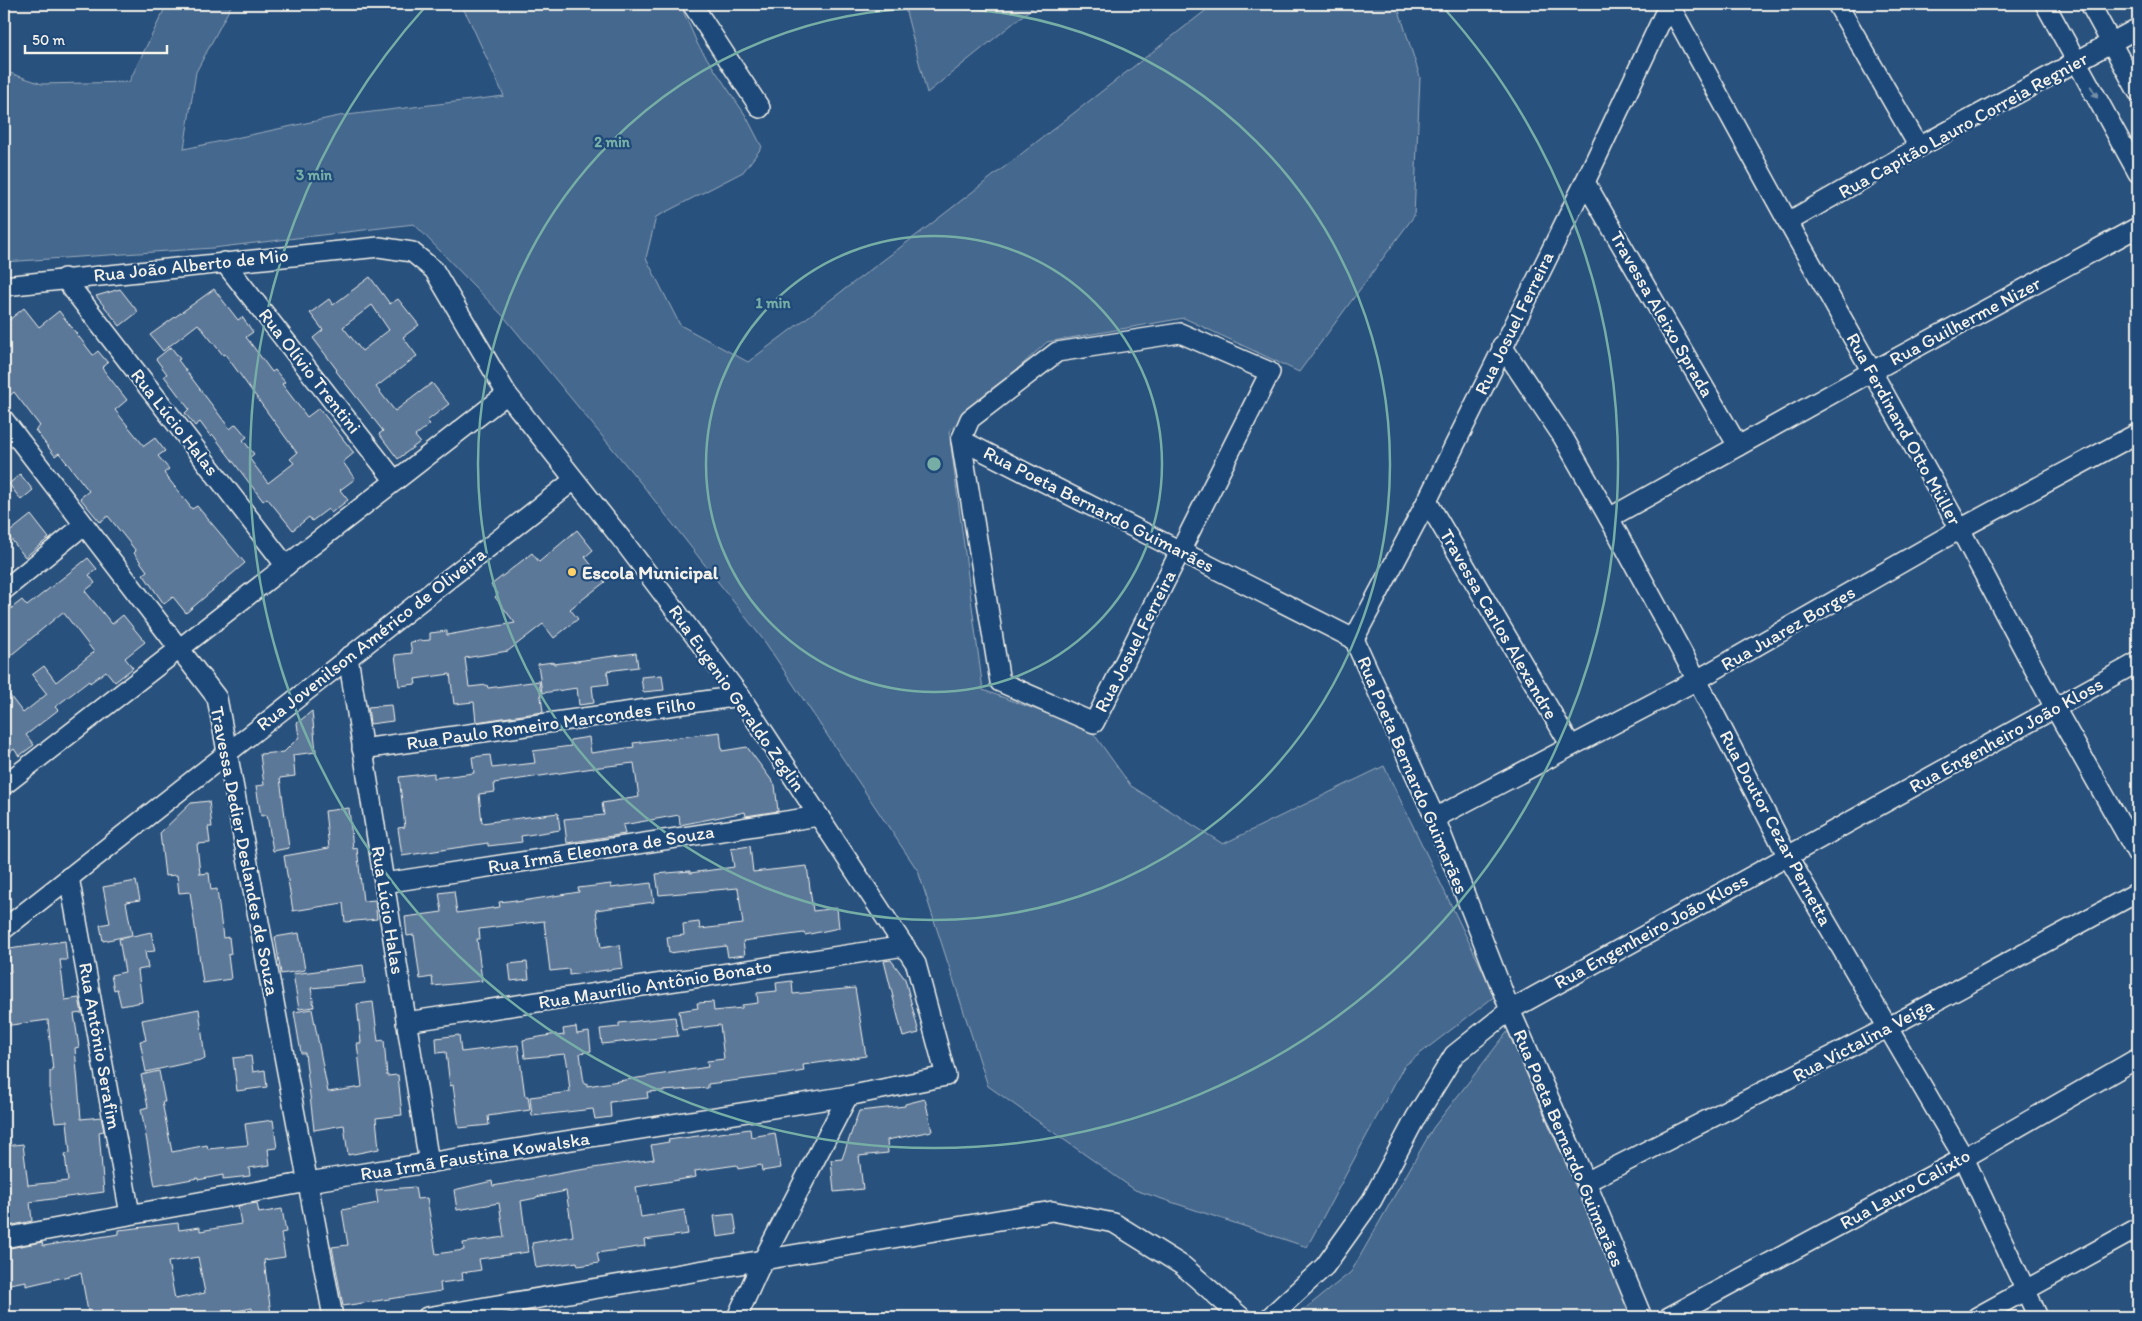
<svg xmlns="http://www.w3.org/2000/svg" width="2142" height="1321" font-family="Itim,sans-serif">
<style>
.green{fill:#45688e;stroke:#9cacbb}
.building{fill:#5b7899;stroke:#f4f1e8;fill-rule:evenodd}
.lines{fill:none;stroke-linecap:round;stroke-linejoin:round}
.minor-casing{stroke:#f4f1e8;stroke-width:22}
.minor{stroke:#1f4a7a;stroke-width:19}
.oneway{fill:#748da6}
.ring{fill:none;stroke:#76ada5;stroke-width:2.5}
.poi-dot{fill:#ffd166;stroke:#1f4a7a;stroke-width:2}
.labels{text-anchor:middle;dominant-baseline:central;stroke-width:4.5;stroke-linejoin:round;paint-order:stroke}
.street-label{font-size:19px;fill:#f4f1e8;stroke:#1f4a7a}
.poi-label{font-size:19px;font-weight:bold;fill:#f4f1e8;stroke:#1f4a7a;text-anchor:start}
.centre{fill:#76ada5;stroke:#1f4a7a;stroke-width:2.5}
.ring-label{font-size:15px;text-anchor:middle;font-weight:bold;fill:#76ada5;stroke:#1f4a7a;stroke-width:4.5;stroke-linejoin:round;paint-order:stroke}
</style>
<rect width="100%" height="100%" fill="#28517e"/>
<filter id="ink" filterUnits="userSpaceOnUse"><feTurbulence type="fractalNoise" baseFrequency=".02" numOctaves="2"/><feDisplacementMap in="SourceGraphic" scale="10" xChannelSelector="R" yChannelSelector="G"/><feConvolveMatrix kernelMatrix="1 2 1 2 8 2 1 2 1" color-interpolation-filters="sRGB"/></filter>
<g filter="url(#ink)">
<g class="green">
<path d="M167,4H232L196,72L184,149L339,116L504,96L468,17L460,4H680L698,45L746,116L762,147L743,172L656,217L646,258L680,325L748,362L926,228L1214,4H1397L1420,77L1414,216L1299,372L1184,318L1047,342L949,431L983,690L1091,730L1131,786L1223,844L1384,766L1495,996L1404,1066L1307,1247L1135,1190L988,1086L918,871L765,642L644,487L505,318L414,224L213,248L4,262V71L42,84L129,82Z"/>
<path d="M904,4H1037L927,93Z"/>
<path d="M1508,1031L1632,1317H1299L1302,1311L1351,1272L1433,1128Z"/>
</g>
<g class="building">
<path d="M370,277L390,304L398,299L419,325L403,337L417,356L376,387L395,411L432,383L449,404L427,421L430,424L415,436L420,442L398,459L379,434L383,431L336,371L337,370L313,338L323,330L310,313L329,299L333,305ZM372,305L389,330L362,351L343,327Z"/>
<path d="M120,289L138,312L120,326L96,296Z"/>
<path d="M214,289L238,320L242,317L253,332L246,337L272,372L275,370L285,382L282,384L307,417L319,408L354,453L343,462L355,479L340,490L348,500L331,513L328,509L312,521L309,517L293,530L267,498L263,501L213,435L211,437L200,422L195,426L185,413L189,409L164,376L167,374L156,359L171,347L180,359L178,360L230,429L236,424L247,437L243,440L254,454L249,458L268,483L294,463L290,459L297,453L225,354L223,355L198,324L163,351L150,335Z"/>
<path d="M24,308L39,327L59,311L93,355L98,351L108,363L102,368L127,400L115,410L144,446L155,438L165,451L158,456L169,469L164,473L192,509L197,506L245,563L186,613L173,597L164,604L143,574L147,571L134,553L136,551L108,516L100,522L80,498L89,491L59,453L55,456L35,430L40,426L14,392L4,401V324Z"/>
<path d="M20,474L33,490L21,500L9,484Z"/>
<path d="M31,515L49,538L25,557L7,534Z"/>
<path d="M577,530L593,550L585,557L605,582L570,609L578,619L554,638L543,624L508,651L465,658L469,687L487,685L488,688L539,681L543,712L476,722L474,702L454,704L450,674L415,679L416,684L399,686L395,655L412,653L410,642L430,640V633L447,631V635L515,623L495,597L498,594L491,585L532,553L539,562Z"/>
<path d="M88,558L97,569L89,575L95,583L85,591L112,624L123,615L145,642L125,658L133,668L115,682L106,671L90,683L89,681L55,707L58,710L26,735L34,745L19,756L14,749L4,757V688L23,713L47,694L32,675L44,666L56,682L94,652L63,612L4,661V614L22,600L27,606Z"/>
<path d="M636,653L638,667L607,671L609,684L592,686L594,703L579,705L577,688L542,693L538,664L553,662L554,664Z"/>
<path d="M662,675L664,690L643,692L641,677Z"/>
<path d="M391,705L393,721L370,724L368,707Z"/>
<path d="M312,711L316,752L293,755L295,776L280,778L289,848L273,851L267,815L261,816L256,786L264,785L260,754L284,752L299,737L297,723Z"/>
<path d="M720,732L722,751L747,747L775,785L778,811L746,816L745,812L680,825L679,815L623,825L625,834L567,843L564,819L604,815L602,803L639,797L634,763L600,767L494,783L495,792L479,794L482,823L558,813L560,830L521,836L522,842L488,846V843L402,856L398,828L405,827L399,777L434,773V778L474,773L472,757L490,755L492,768L535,763L533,751L571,746L570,740L589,737L591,753L634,747L633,743Z"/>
<path d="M209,801L212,827H208L210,843L197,844L200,874L209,873L211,890L217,889L223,938L229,937L231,954L228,955L231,979L203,983L190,892L179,893L177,875L165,876L160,833L191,803Z"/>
<path d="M349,808L353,849L357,848L363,901L375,900L377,919L345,922L343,903L293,911L284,856L329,848L325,811Z"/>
<path d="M750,846L753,872L807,866L813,911L837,908L839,928L805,935L804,933L743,941L745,955L728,957L726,946L669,953L667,937L684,935L683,924L699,922L700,929L743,924L738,888L659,895L656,874L690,871V873L734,867L731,849Z"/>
<path d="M136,881L140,900L126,902L132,935L103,941L100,925L110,923L103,887Z"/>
<path d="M651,883L654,902L596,910L601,948L620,945L623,968L569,975V969L550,971L544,921L479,929L480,939H477L482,981L433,986L432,977L420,979L414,935L407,936L405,917L442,912L439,893L454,891L457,913L500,907L499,902L516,900V902L579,892L578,888L611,884V888Z"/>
<path d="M151,932L155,951L145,952L148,968L138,970L142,1002L121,1006L117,989L114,990L111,975L125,972L119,939Z"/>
<path d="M299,933L305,970L281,974L275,937Z"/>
<path d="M65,941L67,960H60L65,1000L79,998L82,1013L74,1014L79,1047L75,1048L81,1119L101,1117L104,1131L99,1132L104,1192L30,1202L32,1221L4,1227V1146L23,1144L28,1185L68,1181L65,1154L70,1153L67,1121L55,1122L50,1089V1071H53L48,1020L4,1026V973L11,972L9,949Z"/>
<path d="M891,960L905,979L919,1033L903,1037L884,961Z"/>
<path d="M527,962L529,979L511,981L509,964Z"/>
<path d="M363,965L365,983L311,988L314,1007L299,1009L293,974Z"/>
<path d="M792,981L793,994L855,988L866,1056L803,1065L804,1071L786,1074L708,1084V1088L647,1092L648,1098L610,1102L611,1117L595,1119L593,1109L532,1116L530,1097L570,1092L567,1062L565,1054L525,1058L523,1040L556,1034L557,1036L564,1035L563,1029L576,1027L577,1034L589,1032L591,1051L580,1053L584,1084L587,1083V1086L708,1067L707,1061L724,1059L720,1025L682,1030L679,1011L698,1008L697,1003L713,1002L714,1011L742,1008V1005L758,1003L757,993L777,991L776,983Z"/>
<path d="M373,1002L378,1041L384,1040L387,1076L398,1075L402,1115L376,1118L379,1149L348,1155L344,1125L314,1130L305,1053H301L294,1012L312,1009L328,1092L362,1087L357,1043H361L357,1004Z"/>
<path d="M199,1009L205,1059L146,1072L140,1041L146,1040L142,1020Z"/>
<path d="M675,1017L678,1036L602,1044L600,1029L619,1027V1023Z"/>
<path d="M459,1035L461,1052L518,1045L525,1096H528L530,1110L488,1116L489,1125L459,1128L453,1085L450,1086L446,1052L437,1053L436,1038Z"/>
<path d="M251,1056L253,1072L265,1070L267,1087L237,1091L233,1058Z"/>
<path d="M159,1071L165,1102H162L172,1152L207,1145L208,1149L248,1145L245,1124L273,1120L277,1148L268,1149L270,1165L249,1168L250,1176L223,1179V1175L198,1180V1178L155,1186L141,1109L148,1107L141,1075Z"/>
<path d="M925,1099L932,1131L887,1140L888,1153L859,1156L863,1189L834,1192L831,1160L842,1159L859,1111L905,1106V1104Z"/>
<path d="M750,1129L751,1137L775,1133L781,1168L762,1171L761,1165L738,1169L737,1165L695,1171L696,1177L636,1187L641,1217L684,1210L688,1234L644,1240L645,1246L597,1253L599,1263L578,1266L577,1262L536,1268L532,1243L573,1236L566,1191L536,1197V1198L521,1201L528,1252L479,1259L481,1270L462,1273L463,1280L440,1283L441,1291L343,1306L332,1247L348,1245L342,1210L378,1203L376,1190L415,1187L417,1199L427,1198L436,1254L464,1250L463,1243L504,1237L499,1203L457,1210L454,1190L492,1181L493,1186L573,1171L654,1159L651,1145L669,1142L668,1140Z"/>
<path d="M257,1203L259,1213L282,1209L286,1232L281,1233L285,1257L264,1260L271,1314L253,1317L252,1308L205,1317H89L81,1273L26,1286V1281L4,1285V1249L42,1242L43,1246L119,1234V1230L178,1223L179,1230L200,1227V1231L241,1224L238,1206ZM198,1257L205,1293L175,1299L168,1262Z"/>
<path d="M734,1214L737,1234L717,1237L714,1216Z"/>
</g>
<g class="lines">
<g class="minor-casing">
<g id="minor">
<path d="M692,4L760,108"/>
<path d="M1669,4L1788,222L1960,529L2055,708L2138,855"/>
<path d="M1837,4L1919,147"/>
<path d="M2045,4L2138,173"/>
<path d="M2090,4L2138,92"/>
<path d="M1585,182L1738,446"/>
<path d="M1788,222L1919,147L2138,28"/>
<path d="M224,262L395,481"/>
<path d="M64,278L286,566"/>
<path d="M4,286L379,247L412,252L434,270L507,394L627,546L740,696L916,964L946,1076L848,1096L308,1182L4,1238"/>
<path d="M1180,333L1270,372L1094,723L1000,682L961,440L970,419L1057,352Z"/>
<path d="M1502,346L1563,437L1609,518L1697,680L1787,855L1964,1158L2038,1317"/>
<path d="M4,420L217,698L333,1317"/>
<path d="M961,440L1354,639L1435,818L1510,1010L1586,1182L1642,1317"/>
<path d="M1427,501L1571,746"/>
<path d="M1609,518L1871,372L2138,227"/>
<path d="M4,590L84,525"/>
<path d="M1354,639L1427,501L1585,182L1669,4"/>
<path d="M348,657L429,1163"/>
<path d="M362,749L740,696"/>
<path d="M4,785L507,394"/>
<path d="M1435,818L1697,680L1960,529L2138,433"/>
<path d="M69,877L130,1214"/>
<path d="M384,883L819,816"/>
<path d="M4,929L574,480"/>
<path d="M406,1022L905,946"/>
<path d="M1586,1182L1887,1028L2138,892"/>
<path d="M427,1317L1052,1211L1114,1223L1183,1266L1241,1317"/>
<path d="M737,1317L763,1260L848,1096"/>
<path d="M1270,1317L1325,1266L1372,1200L1416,1117L1454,1055L1510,1010L2138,662"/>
<path d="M1669,1317L1964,1158L2138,1058"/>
<path d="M1977,1317L2138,1228"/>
</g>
</g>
<use href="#minor" class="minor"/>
</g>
<defs><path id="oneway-solid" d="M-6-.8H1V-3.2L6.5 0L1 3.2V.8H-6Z" transform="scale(1.25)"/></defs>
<use class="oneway" href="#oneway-solid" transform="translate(2094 92) rotate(61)"/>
</g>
<g class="ring">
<circle cx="934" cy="464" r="228"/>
<circle cx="934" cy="464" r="456"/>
<path d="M1442 6A684 684 0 1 1 426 6"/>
</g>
<circle class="poi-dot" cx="572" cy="572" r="5"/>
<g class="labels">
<g class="street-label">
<text transform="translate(1963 125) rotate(-29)">Rua Capitão Lauro Correia Regnier</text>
<text transform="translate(191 265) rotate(-6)">Rua João Alberto de Mio</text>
<text transform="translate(1662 314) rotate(60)">Travessa Aleixo Sprada</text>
<text transform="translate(1965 321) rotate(-28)">Rua Guilherme Nizer</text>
<text transform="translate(1514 323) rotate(-64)">Rua Josuel Ferreira</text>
<text transform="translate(310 371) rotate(52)">Rua Olívio Trentini</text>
<text transform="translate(175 422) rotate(52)">Rua Lúcio Halas</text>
<text transform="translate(1904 429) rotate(61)">Rua Ferdinand Otto Müller</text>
<text transform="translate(1099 509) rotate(27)">Rua Poeta Bernardo Guimarães</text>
<text transform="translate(1499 624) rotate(60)">Travessa Carlos Alexandre</text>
<text transform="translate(1788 628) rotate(-30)">Rua Juarez Borges</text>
<text transform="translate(371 639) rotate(-38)">Rua Jovenilson Américo de Oliveira</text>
<text transform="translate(1135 641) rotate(-63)">Rua Josuel Ferreira</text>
<text transform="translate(737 698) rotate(55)">Rua Eugenio Geraldo Zeglin</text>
<text transform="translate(551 723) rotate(-8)">Rua Paulo Romeiro Marcondes Filho</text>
<text transform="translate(2006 735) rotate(-29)">Rua Engenheiro João Kloss</text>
<text transform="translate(1413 775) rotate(67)">Rua Poeta Bernardo Guimarães</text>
<text transform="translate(1776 828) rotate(62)">Rua Doutor Cezar Pernetta</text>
<text transform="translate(601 849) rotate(-9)">Rua Irmã Eleonora de Souza</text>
<text transform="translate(245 851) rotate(79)">Travessa Dedier Deslandes de Souza</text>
<text transform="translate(388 910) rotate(81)">Rua Lúcio Halas</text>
<text transform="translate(1651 931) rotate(-29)">Rua Engenheiro João Kloss</text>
<text transform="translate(655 984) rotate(-9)">Rua Maurílio Antônio Bonato</text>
<text transform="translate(1863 1040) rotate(-28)">Rua Victalina Veiga</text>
<text transform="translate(100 1046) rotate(80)">Rua Antônio Serafim</text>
<text transform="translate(1569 1148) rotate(67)">Rua Poeta Bernardo Guimarães</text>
<text transform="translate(475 1156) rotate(-9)">Rua Irmã Faustina Kowalska</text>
<text transform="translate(1905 1189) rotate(-29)">Rua Lauro Calixto</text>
</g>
<g class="poi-label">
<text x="582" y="572">Escola Municipal</text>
</g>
</g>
<circle cx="934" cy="464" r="8" class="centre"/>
<g class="ring-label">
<text x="612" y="147">2 min</text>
<text x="314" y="180">3 min</text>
<text x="773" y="308">1 min</text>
</g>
<rect width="2142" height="1321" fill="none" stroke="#1f4a7a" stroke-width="20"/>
<rect x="10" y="10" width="2122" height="1301" fill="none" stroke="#f4f1e8" stroke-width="2" filter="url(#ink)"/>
<path d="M25 45v8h142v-8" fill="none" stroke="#f4f1e8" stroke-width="2.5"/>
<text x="32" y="45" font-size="15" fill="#f4f1e8" stroke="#1f4a7a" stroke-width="4" paint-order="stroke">50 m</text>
</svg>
